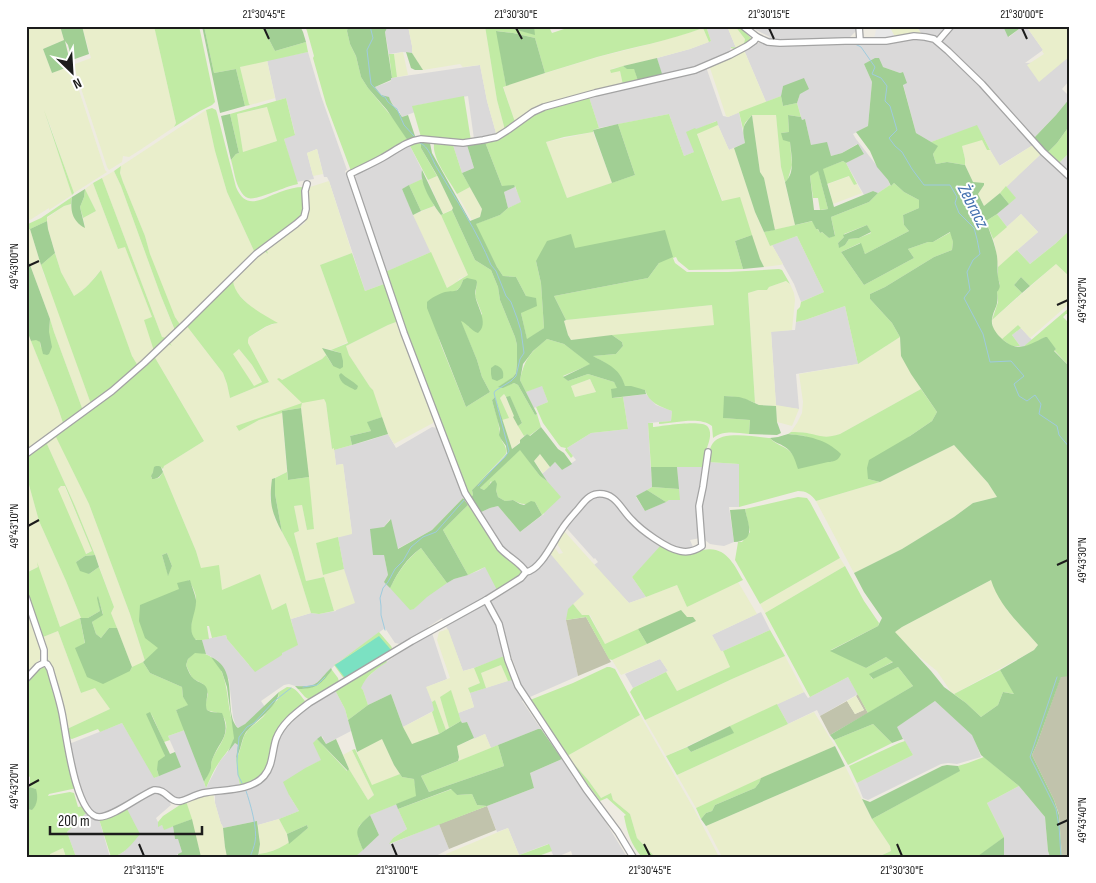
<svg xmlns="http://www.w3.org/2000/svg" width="1096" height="883" font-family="'Sofia Sans Condensed',sans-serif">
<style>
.residential{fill:#dad9d9}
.construction{fill:#c1c3ac}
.farmland{fill:#e9eecb}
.grass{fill:#c1eba4;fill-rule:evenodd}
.forest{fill:#a1cf94;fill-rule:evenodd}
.pitch{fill:#7be1c2}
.parking{fill:#e8e8e8}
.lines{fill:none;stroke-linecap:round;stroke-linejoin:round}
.stream{stroke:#9fcbde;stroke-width:1}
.minor-casing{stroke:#a3a3a3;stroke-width:8}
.minor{stroke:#fff;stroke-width:5.5}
.ticks{fill:none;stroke:#1c1c1c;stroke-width:2}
.labels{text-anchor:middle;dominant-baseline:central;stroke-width:4;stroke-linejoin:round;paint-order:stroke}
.water-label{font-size:18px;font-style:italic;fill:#4572af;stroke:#fff}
.neatline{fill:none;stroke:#1c1c1c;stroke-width:2}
.ticks-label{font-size:12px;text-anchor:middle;fill:#1c1c1c}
</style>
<rect width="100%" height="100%" fill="#eeebe1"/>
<g class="residential">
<path d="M388,26H408L412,46V53L403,52L389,54L385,32Z"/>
<path d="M706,26H727L736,48L731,47L730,51L705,64L723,116L728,117L739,112L745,143L729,150L716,121L696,130L694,152L684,156L669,114L599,128L589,97L663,80L657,58L690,49L711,41Z"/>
<path d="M753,26H858L856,31L850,37L845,39H839L840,45L856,43L884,44L915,39L926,40L916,26H1003L1009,37L1023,26H1026L1043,50L1025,63L1062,62L1070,56V80L1062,89L1070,97V98L1056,115L1030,142L1033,145L999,166L977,126L931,142L916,133L903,84V72L900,73L883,67L864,64L872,82L868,126L853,134L856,139L888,180L890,185L878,193L873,191L864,195L846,163L864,154L857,144L842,153L831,156L811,145L805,119L802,120L797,103L800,94L783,86L781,96L766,102L744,50L756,43H761L770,37L756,30Z"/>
<path d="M308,52L321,96L347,170L345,171L349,182L354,180L357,173L409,144L422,170V179L402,189L431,252L381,274L384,284L365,291L329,181L327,177H324L317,149L307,153L314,179L296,182L284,139L295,134L286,98L276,101L267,60Z"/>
<path d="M480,65L487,101L496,133L483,137L474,139L468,96L413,106L415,112L402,117L399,111L390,101L381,95L375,87L391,81V78Z"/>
<path d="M453,145H467L474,168L462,173Z"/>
<path d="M1070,152V230L1055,244L1030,264L1017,250L1038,232L1021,214L1007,227L997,214L1015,198L1006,186L1041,154L1055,167Z"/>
<path d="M515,187L522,202L508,208L504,192Z"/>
<path d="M797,236L824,292L801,302L794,284L772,245Z"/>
<path d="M845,306L858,364L796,374L799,409L776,406L771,331L795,330L796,322L805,320Z"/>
<path d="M1021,328L1032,340L1023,347L1020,346L1012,335Z"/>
<path d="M542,385L548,402L534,408L526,392Z"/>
<path d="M646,394L656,405L672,411L671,421L648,423L652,487L636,497L645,511L669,500H679L677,467H708V462L739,464V507H729L734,542L724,546L716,545L710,544L705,540L700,538L690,540L693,547L683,549L665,542L632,577L646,597L629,603L594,565L598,562L595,558L594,559L562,523L543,553L548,559L551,554L585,594L566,620L578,676L530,697L522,701L541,729H538L491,748L485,734L474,739L467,722L462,723L458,713L474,707L470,693L519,677L510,653L498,659L474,668L463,671L445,623L442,618L428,627L432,633L447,679L427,687L435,710L403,727L391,694L368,705L363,690L360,688L363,682L369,676L379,667L404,650L400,644L395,643L385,628L335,665L316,685L307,687L295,686L289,684L284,685L261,701L265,707L245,724L239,728L236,726L233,717L229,680L217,660L206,654L202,640L226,635L227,639L249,665L281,653L297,645L291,619L311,613L319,614L336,611L344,569L338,537L352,533L343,464L336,465L334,450L370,440L388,434L396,448L432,427L437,428L463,498L432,530L397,549L390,519L384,527V554L388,575L414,609L427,596L441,586L454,579L464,576L478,571L485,567L519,582L526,577L530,574L531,569L527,568L505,550L497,540L479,513L490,508L498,506L520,532L544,514L542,474L555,462L562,470L576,460L567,448L591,433L628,429L623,397Z"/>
<path d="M761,612L770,630L721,652L712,635Z"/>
<path d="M660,659L668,671L633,688L625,674Z"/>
<path d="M848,677L858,694L820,716L817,710L788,724L777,704L804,692L808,698Z"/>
<path d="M335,690L345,709L351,731L326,744L322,736V760L307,767L289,795L299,811L279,819L258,825L257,821L223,828L222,825L221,824L215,803V796L213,791L182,799L169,800L171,805L156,818L158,822V826L162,825L164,829L173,826L175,839L178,838L182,852L173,857H115L125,851L99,819L110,857H76L67,832L85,814L88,813L69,744L122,723L155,778L175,752L168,736L185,730L206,788L220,761L235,743L239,745L236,762L240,786L277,741L286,726L305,708Z"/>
<path d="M935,701L973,735L981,757L957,764L948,763L941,764L868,800L863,798L857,783L913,755L896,727Z"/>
<path d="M562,759L573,777L605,821L627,857H573L571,851L557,857H554L548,844L519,855L508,828L497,832L487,806L534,788L530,773Z"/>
<path d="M1019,786L1045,817L1048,851L1050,857H1004V837L987,803Z"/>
<path d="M396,804L407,829L393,838L390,844L439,824L449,849L434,857H355L379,835L370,815Z"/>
</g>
<g class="construction">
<path d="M586,617L611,662L578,676L566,620Z"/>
<path d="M1061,676H1070V857H1062L1059,814L1054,800L1032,755L1037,744Z"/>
<path d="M858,694L868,713L830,735L820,716L847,701L855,714L864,710L856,696Z"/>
<path d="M487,806L496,830L449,849L439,824Z"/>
</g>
<g class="farmland">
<path d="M26,26H60L64,40L43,49L52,73L71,66L105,170L107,172L74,193L70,182L50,125L46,117L72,195L49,210V208L30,220L26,215Z"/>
<path d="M82,26H154L176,123L174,127L140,150L129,157L123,156L122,162L109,170L107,167L74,67L75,64L91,58Z"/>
<path d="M408,26H485L497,100L505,130L495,135V134L496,133L487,101L480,65L463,67L460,64L423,70L412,53V46Z"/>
<path d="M727,26H735L744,37L745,39L744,45L738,49L736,48Z"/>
<path d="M889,26H916L921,33H909L895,37Z"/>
<path d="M1026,26H1070V56L1039,82L1027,65L1044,54L1042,51L1043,50Z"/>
<path d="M703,28L709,42L690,49L657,58L611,69L620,71L623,85L545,106L515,122L503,86L598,57L654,43L688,33Z"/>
<path d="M744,50L766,102L728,117L726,116L710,68L711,66Z"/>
<path d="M403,52L408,75L397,77L394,54Z"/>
<path d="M267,60L275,98L250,105H249L240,67Z"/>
<path d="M268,107L277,141L243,152L237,114Z"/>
<path d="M206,110L215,151L227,192L255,253L181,326L175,317L157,275L150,254L145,236L123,182L120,173L121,166Z"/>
<path d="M776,114L781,167L795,225L775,230L764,178L760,172L752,115Z"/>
<path d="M718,125L729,150L734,148L755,212L770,246L772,245L783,264L780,265L764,267L760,259L723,202L697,133Z"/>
<path d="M593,132L612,183L567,198L546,142Z"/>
<path d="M982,139L987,150H990L1000,166L1033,145L1041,154L1000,193L984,206L978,194L984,185L973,182L965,165V159L962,146Z"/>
<path d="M317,149L323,174L313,176L307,153Z"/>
<path d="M114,171L121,186L161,296L174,329V331L166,338L164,339L162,337L102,178Z"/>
<path d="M437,176L454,208L443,214L428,180Z"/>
<path d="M850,176L854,185L857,184L862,193L833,204L828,184Z"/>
<path d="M329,181L352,253L320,265L348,342L331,350L323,348L326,355L322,359L282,380L324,399L326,403L332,449L334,448L336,465L343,464L352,534L316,543L323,575L344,569L355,603L334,611L324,577L306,581L294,533L299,531L294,506L302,505L307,530L314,529L301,408L302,404L237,426L239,431L259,420L282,413L287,472L272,479L270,498L275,519L291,549L311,613L291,619L286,603L272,610L222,590L201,569L196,551L163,472L164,466L204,441L154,356L165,346L169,344V342L186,325L223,373L227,384L230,398L269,382L248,343V340L249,337L268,326L277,323L254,310L239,295L234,288L233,280L259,254L263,252L267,253L266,248L305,223L304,220L308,191L310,187Z"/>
<path d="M93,183L118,249L125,246L152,317L154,351L151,354L149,353L148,357L138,366L132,356L100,271L88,285L79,293L74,296L61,272L48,229L47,218L64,206L71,204L72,212L85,227L83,218L96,211L85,189Z"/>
<path d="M470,187L482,209L480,217L472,220L457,194Z"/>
<path d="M434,206L441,215L468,275L459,279L456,284L447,288L413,215Z"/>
<path d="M1021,214L1038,232L998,267L995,245L993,239Z"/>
<path d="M30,229L44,275L50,287L91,404L84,410L82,408L54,332L50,319L26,254V230Z"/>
<path d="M1056,264L1070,277V303L1030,338L1018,325L1002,339L993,330L992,320Z"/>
<path d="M786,281L790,284L794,293L795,300L792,330L771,332L776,405L799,409L792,426L777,422L776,406L759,405L755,403L748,293L758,290H767L769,287Z"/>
<path d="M712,305L715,325L571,340L568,335L564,321L566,320Z"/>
<path d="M396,322L399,324L434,419L433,423L394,444L388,434L375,399L373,390L370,387L349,355L346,346L388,325Z"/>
<path d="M26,328L58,408L63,423L26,450Z"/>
<path d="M900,337L901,356L921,389L840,434L831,437L823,438L807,433L791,432L797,423L802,413L803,402L799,374L858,364Z"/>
<path d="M239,349L252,365L262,382L254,387L232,354Z"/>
<path d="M590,379L596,392L575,397L571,386Z"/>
<path d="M504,394L515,416L514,417L524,436L520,440V442L512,449L502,420L508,418L500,398Z"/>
<path d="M56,436L89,504L130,614L145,661L138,665L132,667L111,613L114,607L94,552L75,506L47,444Z"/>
<path d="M954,445L988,483L997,497L973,503L954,517L902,549L854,573L816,501L880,482Z"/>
<path d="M540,454L550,467L543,473L534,461Z"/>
<path d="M26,474L39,521L66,581L81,618L60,627L38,567L26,573Z"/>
<path d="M64,485L92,551L85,554L57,489Z"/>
<path d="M564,531L629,603L646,597L677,585L687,607L738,582L757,614L712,635L721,651H723L730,667L677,691L666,672L668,671L660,659L621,675L612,660L695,621L605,644L590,615H582L573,604L584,594L549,552L553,547L555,548L559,554L563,553L558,545V540Z"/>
<path d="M840,558L845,566L765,613L760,604Z"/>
<path d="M991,580L1007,610L1038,645L1034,650L954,694L951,692L937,671L917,655L894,632L902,627Z"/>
<path d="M26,602L41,646L42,654L40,659L26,675Z"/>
<path d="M448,629L463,671L474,668L480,683L468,688L474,707L458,713L451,691L440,697L449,728L446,730L435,700L432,702L426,687L450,678L437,640L439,632Z"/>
<path d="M58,631L81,693L95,687L110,709L67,729L43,637Z"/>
<path d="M785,656L804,692L666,756L645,720L732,679Z"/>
<path d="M501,665L508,681L486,688L481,673Z"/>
<path d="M856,696L864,710L855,714L847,701Z"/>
<path d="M432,712L439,734L412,745L403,727Z"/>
<path d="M814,712L835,746L696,808L677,775Z"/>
<path d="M640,715L695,811L719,857H655L637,838L630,814L613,800L611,793L601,798L588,780L567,756Z"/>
<path d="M485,734L491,748L454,763L458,761L459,757L457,746Z"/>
<path d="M382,738L394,765L400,774L372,786L357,752Z"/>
<path d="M352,750L374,795L368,800L349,769L343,755Z"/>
<path d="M845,766L872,819L890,846L891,851L878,857H722L706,826Z"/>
<path d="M213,793L215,803L221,824L222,825L223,828L225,847L227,857H201L186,801L193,798Z"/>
<path d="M279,819L287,834L289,844L267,853L259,854L260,844L258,825Z"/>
<path d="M508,828L519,855L514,857H447L446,854Z"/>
<path d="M63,848L66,857H50L49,854Z"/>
</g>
<g class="grass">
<path d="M154,26H199L215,102L212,105L200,111L174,127L176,123Z"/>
<path d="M204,26H262L275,51L306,42L308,52L240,67L249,104L250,105L245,106L236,69L214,73Z"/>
<path d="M305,26H348L347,31L350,44L356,56L361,77L368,88L397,123L408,141L385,155L351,171L326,104L313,58L314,56L307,31Z"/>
<path d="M485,26H513V29L534,34V26L549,27L552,33L573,26H706L711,41L709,42L703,28C669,41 633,47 597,57C580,62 562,68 545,73L535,38L513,33L497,31L506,86L503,87L515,122L505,130L497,100Z"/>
<path d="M735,26H739L751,38V40L737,50L731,48V47C738,48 744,48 745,39Z"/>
<path d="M389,54H394L397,77L392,78Z"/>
<path d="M623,66L628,69L634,68L638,81L623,85L620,71L611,73L610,70Z"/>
<path d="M464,96L471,141H461L421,137L412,106Z"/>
<path d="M781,96L783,106L797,103L801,117L788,115L789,132L781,133L790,142L792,165L788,179L785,182L781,167L776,115H752L745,123L743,129L739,112Z"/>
<path d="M589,97L599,128L593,130V132L564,137L546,142L567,198L635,175L618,124L669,114L684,156L694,152L686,132L695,128L696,129L717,121L718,125L697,134L722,201L740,197L752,235L735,241L743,269L689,270L678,261L676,257L673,258L675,263L687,272H728L779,269L782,270L790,284L786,281L769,287L767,290H758L748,293L755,403C744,398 736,397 724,396V418L750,420L749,434C736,433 724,430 713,438L712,426C700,416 674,423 659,424V422L671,421L672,411C661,407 649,403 645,390L625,387L620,375L604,362L592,356L616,354L623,346L622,342L612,335L714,325L712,305L566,320L554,296L648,278L659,263L536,261L541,283L544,328L527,340L521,313L526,296L516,277L503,276L497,267L475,224L500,215L508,208L521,202L515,186H502L485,142L492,140L535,113L564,105V104Z"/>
<path d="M286,98L295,135L284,139L298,184C286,186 256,201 248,198C245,197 242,194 240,190C235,182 234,170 231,160L236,154L239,153L230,114ZM267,107L277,141L243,152L237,114Z"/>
<path d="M212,108L216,110L217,113L236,187C246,211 261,199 280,192C288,189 295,187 304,187L303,215L255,253L227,192L215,151L206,110Z"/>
<path d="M44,110L70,182L74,193L72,195Z"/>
<path d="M977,125L990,150H987L982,140L962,146L965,159V165L947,162L936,164L933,154L937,146L931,142Z"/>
<path d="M1070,125V152L1058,164L1047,153L1057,143Z"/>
<path d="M421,142V148L437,176L428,180L409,144Z"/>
<path d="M434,144H435L453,145L462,173L470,187L457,194C450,181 432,159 434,144Z"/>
<path d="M843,161L846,163L857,184L854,185L849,176L827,184L822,169Z"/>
<path d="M121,166L120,173L123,182L145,236L150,254L175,317L181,326L154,351L144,320L152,317L125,247L118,249L93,183L102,178L162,337L166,338L174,331V328L161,296L121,186L114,171Z"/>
<path d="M818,170L828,209L820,210L818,198H813L810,176Z"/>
<path d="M422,179L434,206L421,211L409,185Z"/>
<path d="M894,183L904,192L919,200V208L903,215L904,225L909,231L865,254L860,243L841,252L864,285L914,258L908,249L928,242H933L951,232L953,242L952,250L934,257L885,287L870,294V299L892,323L900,337L858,364L845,306L805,320L796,322L797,310L800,307L801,302L824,292L797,236L770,246L764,232L813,221L816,229L817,228L820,233L822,232L829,238L835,235L831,217L869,202L878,193L890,185L891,186ZM867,225L871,233L859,238L849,239L845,245L839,247L838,243L844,237V234Z"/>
<path d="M1006,186L1016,198L1009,204L1000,193Z"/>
<path d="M85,189L96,211L83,218L80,207L84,197Z"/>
<path d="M72,197L71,204L64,206L47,217V221L28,230V224L41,218Z"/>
<path d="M452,210L475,260L491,270L498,287L500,300L515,337L517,345V363L516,373L513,377L499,387H503L514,383L518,385L535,415L537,414L541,427L529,436L527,434L524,436L518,426L522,423L510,397H506L504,394L500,398L509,418L502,420L495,397L492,400C494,409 498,418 499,427C500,430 499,433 500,435C501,443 507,444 506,454L472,490L473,495L470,498L440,422L385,272L431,252L447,288C455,284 460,279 468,275L441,215ZM463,280L477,282L475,296L482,314L469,327L465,322L460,320L477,360L482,377L490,392L466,407L441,345L436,329L451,293C458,291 461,287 463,280Z"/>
<path d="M997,214L1007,227L993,239L986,221Z"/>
<path d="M1070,230V277L1056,264L1030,286L1021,277L1014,285L1022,293L992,320L998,302L997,292L1000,284L998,279V267L1017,250L1030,264L1055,244Z"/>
<path d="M266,248L268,254C265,251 263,252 259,254L233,280C234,300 263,314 278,323C267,324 259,331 249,337L248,340V343L269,382L230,398L227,384L223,373L186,325L228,283ZM239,349L252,365L262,382L254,386L233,354Z"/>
<path d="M55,253L61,272L74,296C85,290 93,280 101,270L132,356L138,366L114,388L91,404L41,265Z"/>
<path d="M352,253L365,291L384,284L399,324L396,322L388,325L346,346L349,355L370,387L373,390L382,417L368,422L371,431L350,436L352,445L334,450V448L332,449L326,403L324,399L302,403L301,408L282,411V413L259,420L239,431L236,426L302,403L277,379L279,378L282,380L322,359L326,355L333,366L341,353L331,350L348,343L320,265Z"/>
<path d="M1070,307V316L1068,314H1066L1063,317L1070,324V367L1054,350L1056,349L1045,337L1033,344L1023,347Z"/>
<path d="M50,319L54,332L82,408L84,410L26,452V450L63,423L58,408L31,341L36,339L40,342L41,348L49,332Z"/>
<path d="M1018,325L1021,328L1012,335L1020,346H1011L1002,339Z"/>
<path d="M547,339L564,344L591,364L563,376L568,381L588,374L614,382L618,388L613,398L623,397L628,429L591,433L567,448L573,456L571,458L565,450L566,448L561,447L559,445L543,423L536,407L548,402L542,386L526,392L520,380C525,358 530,353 547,339ZM590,379L596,392L575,397L571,386Z"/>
<path d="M169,342L172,346L169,344L165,346L154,356L204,441L164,466L163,469L161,467L153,472L151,477L152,479L159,478L163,472L196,551L201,568L219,565L222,590L260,574L272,610L286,603L298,645L282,653V655L255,672L227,639L226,635L212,638L209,626H207L209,639C205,639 200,641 197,640C184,636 196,608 196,599C196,593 192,586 189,580L179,589L159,648L145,661L130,614L89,504L56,437L47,444L75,506L95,555L85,556L76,562L89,574L99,567L114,607L111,613L117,628H109L101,638L96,634L92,622L103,614L98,597L100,611L88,618H81L66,581L39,521L26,474V455L66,428ZM61,486H65L92,551L86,554L58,489ZM167,553L172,566L168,575L162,555Z"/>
<path d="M921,389L937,412L932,421L910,436L868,479L880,482L816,501C811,494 806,491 798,491L739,507V464L708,462C709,456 709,448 713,443C722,430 756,437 770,438C778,447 786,445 794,456L832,462L805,436L788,434L791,432C796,432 802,432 807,433C822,436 824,439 840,434Z"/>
<path d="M648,423H653V427C663,426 703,419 708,427C713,434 708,444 706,451C706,456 705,461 705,467H651Z"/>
<path d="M520,449L540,476L547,481L561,497L542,515L535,502C524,505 522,505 513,500L505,501L498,497L496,490L491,481L488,488L484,490L480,488Z"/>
<path d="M287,472L288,480L309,477L314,529L307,530L302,505L294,506L299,531L294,533L306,581L324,577L334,611L319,614L311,613L291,549L282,532L275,494V478Z"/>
<path d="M652,487L679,489L680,500H669L666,502L647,490Z"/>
<path d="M798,497L807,498L810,502L840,558L760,604L735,560L738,542H742L750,532L745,509Z"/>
<path d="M468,505L501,553L518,565L522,571L519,577L497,590L485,567L468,575L443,530Z"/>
<path d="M338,537L344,569L323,575L316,543Z"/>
<path d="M662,544C670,547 681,553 688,553C693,554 698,550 703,550C725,545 734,564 743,580L687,607L677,585L646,597L632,577Z"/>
<path d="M421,548L447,583L427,597L414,609L410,610L390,588C398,572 407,559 421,548Z"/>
<path d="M37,562L60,627L80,618L85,644L76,648L80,657L130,671L132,667L143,662L150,673L182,687L183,697L189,705L176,710L185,730L168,736L170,740L164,742L151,713L165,756L157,770L159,776L154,778L122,723L100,732L98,729L72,739L68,738L67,729L110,709L95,688L81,693L58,631L43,637L50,667L37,624L26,593V573L38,567Z"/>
<path d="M845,566L864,601L879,623L878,626L831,650L866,668L886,657L894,661L870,674L872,679L898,667L913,686L868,713L848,677L810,697L765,613Z"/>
<path d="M573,604L582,615H589L605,644L638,629L647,644L612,660L609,659L586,617L566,620L568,609Z"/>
<path d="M770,630L785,656L732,679L645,720L630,692L633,688L666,672L677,691L730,667L723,651Z"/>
<path d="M379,632L391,646L392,648L391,651L345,680L334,665L379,636L336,664Z"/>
<path d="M195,652C226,653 226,690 230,712C231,720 235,730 234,738C232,747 225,754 220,761C214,769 210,779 206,788L204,782C206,778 210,772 211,767C211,765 211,762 212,760C217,747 232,733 224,718C220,711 213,713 207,710L205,706L208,694L203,684L192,678L186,665L188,659Z"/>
<path d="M504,656L512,680L508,681L501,665L481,673L486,688L470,693L468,688L480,683L474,668Z"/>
<path d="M385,659L387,662C376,669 366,676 361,688L363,690L368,705L348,720L345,709L335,690Z"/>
<path d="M44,667L49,672L55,689L77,788L49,794L48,796L70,792L74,793L78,807L83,806L86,812L88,813L85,814L67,832L76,857H66L63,848L50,854V857H26V809L32,810L36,789L30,787V777L26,774V681L39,668Z"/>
<path d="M607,667H610L615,669L640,715L567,756L588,780L601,798L611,793L613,800L630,814L637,838L655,857H642C631,845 627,832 624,816L626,815L607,798L600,801L567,756L530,700L573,683Z"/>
<path d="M332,670L338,678L339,682L310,700L305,697L298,689C316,689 321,683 332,670Z"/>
<path d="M1000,670L1015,694L1003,692L998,705L981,717L966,703L954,694Z"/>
<path d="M287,687C296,687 300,695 305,701L304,704L282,725L267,768L264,774L256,781L240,786L237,770L236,759L239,753L244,736L248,730L263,717L278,699L279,692Z"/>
<path d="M451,690L461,721L449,728L440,697Z"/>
<path d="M435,700L446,730L439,734L432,712L434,710L432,702Z"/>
<path d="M777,704L788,724L677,775L666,756L687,747L691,752L733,733L730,726Z"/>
<path d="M873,724L892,743L848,765L834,740Z"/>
<path d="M317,739L347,771L349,769L368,800L374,795L352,750L355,749L372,785L400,774L402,777L414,779L417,796L370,815L359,826L358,837L363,850L355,857H258L259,854C279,852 293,840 308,828L307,825L287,834L279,819L299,811L289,795L283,782L307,767L321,760L313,743Z"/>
<path d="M905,741L913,755L857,783L849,766L899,743Z"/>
<path d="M498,745L504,766L429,792L421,776Z"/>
<path d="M984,757L1019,786L987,803L1004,837L978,857H878L891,851L890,846L872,819L959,771L958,766L968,763Z"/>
<path d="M761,778L759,783L755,788L715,805L712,811L706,813L701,819L696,808Z"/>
<path d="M452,789L457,795L472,794L477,805L487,806L389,844L393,838L407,829L398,809Z"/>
<path d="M186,801L192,819L164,830L162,825L158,827V822L163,816Z"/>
<path d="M126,807L140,834C133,843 123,856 111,857L99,819Z"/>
<path d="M549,844L552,851L536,857H514Z"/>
</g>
<g class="forest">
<path d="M60,26H82L89,54L72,60L68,45L65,41L71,66L52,73L43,49L64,40Z"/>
<path d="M202,26H204L214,73L236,69L245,106L220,113Z"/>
<path d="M262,26H300L303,32L306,42L275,51Z"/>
<path d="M348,26H388L385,32L392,78H391V80L375,87L381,95L389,97C391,105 398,110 402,117L408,115L415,136V138L408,141L387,110L368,88L361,77L356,56L350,44L347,31Z"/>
<path d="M513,26H534L535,35L513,29Z"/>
<path d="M1003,26H1023L1008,37Z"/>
<path d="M496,31L513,33L535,38L545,73L506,86Z"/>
<path d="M406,52L412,53L423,70H415L411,68Z"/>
<path d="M657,58L663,77L638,81L634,69H627L623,66Z"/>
<path d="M875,58H879L883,67L900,73L903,72L907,83L903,85L916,133L938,146L933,154L936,164L947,162L965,165L973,182L984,183V185L978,194L984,206L1000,193L1009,204L997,214L986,221C990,233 995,244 997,256C998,263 997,270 998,277C999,284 1002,286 997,292C999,307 994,307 992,319C991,326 995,331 999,336C1016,354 1027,346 1045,337H1047L1056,349L1054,351L1070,367V404L1067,410L1070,413V676L1061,677L1037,744L1032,755L1054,800L1059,815L1062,857H1050L1048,851L1045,817L1019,786L981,755L972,735L935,701L897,727L903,739L892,743L873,724L834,740L830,735L913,686L898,667L873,679L869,674L893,662L886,657L866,668L830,651L878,626L882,618L864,592L854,573L902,549L954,517L973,503L997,497L988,483L954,445L880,482L868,479L867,468L869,460L910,436L932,421L937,412L911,374L901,356L900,337L892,323L870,299V294L885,287L934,257L952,250L953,242L950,232L933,242H928L908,249L914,258L864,285L841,252L861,243L865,254L909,231L904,225L903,215L919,208V200L904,192L894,183L891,186L888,180L877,167L870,151L856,132L868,126L872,82L864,64ZM991,580C999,606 1021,625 1038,645L1034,650L1000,670L1014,694L1003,692L998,705L981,717L966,703L944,687L931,671L895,632L902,627Z"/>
<path d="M804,78L809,89L800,94L797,103L783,106L781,96L783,86Z"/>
<path d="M1070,98V125L1057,143L1047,153L1034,138L1056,115Z"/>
<path d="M230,114L239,153L236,154L231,160L221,116Z"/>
<path d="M752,115L760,172L764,178L775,230L764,232L755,212L734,148L745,143C742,128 742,127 752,115Z"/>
<path d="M788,115L801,117L802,120L805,119L811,145L827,142L831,156L842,153L858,144L864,154L846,163L843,161L823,169L834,207L873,191L878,193L869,202L831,217L835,236L829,238L822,232L820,233L818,229H816L812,221L795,225L785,182C796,173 791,154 790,142L783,140L781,133L789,132ZM818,171L828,209L822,210H814L810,176Z"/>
<path d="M618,124L635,175L612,183L593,130Z"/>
<path d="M421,142L430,143L432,153L470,221L480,217L482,209L462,173L474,168L467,145L485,142L502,186L514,185L515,187L504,192L508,208L500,215L476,224L497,267L503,276L516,277L526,296L536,298L537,306L521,313L527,339L544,328L541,283L536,261L547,241L571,234L575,248L665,230L673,257L659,263L648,278L554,296L566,320L564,321L568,335L571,340L612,335L622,342L623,346L616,354L593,356C602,361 614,366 620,375C622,378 624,383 625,386H631L645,390L646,394L612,398L611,389L617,388L614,382L588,374L568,381L563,377L590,364L564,344L547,339L533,351L523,364L520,380L537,414L535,415L518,385L514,383L503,388L498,387L513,377L516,373L517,363V345L515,337L500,300L498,287L491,270L475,260L452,210L453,208L438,177L421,148Z"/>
<path d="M422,170L443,214L441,215C433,205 419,183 422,170Z"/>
<path d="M409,185L421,211L413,215L402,189Z"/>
<path d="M85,189L84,197L80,207L85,228C72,221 70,210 72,197Z"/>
<path d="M47,221L48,229L55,253L41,265L30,229Z"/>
<path d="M867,225L871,232L859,238L849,239L845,245L839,248L838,243L844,237L843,235Z"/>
<path d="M752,235L760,259L764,267L743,269L735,241Z"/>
<path d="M26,254L50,319L49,332L52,347L49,354L47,355L43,354L40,342L36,340L31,341L26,328Z"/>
<path d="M1021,277L1030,286L1022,293L1014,285Z"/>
<path d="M467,278L476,280L477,282C477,286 475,290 475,294C476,306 490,323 478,333C471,331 467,323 461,321L477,360L482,377L490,392L466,407L427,308V302C431,298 439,294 445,292C456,290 458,294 463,280Z"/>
<path d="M322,348L341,353L343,361V367L340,369L333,366Z"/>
<path d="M495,365C502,367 504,371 503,378L497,381L492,379L491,374V368Z"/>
<path d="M341,373C346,378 353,381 358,386L357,389L355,390C348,386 340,384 339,375Z"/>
<path d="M510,396L522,423L518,426L513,417L514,416L506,397Z"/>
<path d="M724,396L739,397L746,399L759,405L776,406L777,422L781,433L777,435L749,434L750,420L723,418Z"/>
<path d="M495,397L512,449L520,443V440L527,434L530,436L541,427L558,449L564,453L572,464L562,470L555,462L550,467L540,454L534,461L547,481L540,476L520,450L480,488L484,490C489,487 490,482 495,480L497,484L496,490L498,497L505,501L513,500L520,504L524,505L531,501L535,502L542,515L520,532L498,506L490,508L479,513L470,498L473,495L472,490L507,454L506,446L501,439L499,435L500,429L493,404L492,400Z"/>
<path d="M301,408L309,477L288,480L282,411Z"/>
<path d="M382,417L388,434L352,445L350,436L371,431L367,422Z"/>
<path d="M788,434C808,436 826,439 841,454C839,460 834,462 828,462L798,469C795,460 793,452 785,447C779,443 775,443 770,438L778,437Z"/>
<path d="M156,466H159L161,467L163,472C159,477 158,479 152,479L151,476L153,472L154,467Z"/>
<path d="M651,467H677L679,489L652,487Z"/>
<path d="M275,478V494L282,532C271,512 269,501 272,479Z"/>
<path d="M647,490L666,502L645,511L636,496Z"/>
<path d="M463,498L468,505L443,530L468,575L454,579L447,583L421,548C406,559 398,572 390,588L384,582L388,575L384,555H373L370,529L384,527L391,519L398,549L432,530Z"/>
<path d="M745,509C748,524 757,541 734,542L730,510Z"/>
<path d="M167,553L172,566L168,576L162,555Z"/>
<path d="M95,555L99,567L89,574L80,571L76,562L85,556Z"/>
<path d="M190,580C192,587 195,594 196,600C197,613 185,629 196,640H202L206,654L195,653L188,659L186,665C188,670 190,676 194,679C199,683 205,683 207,689C209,696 204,703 207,710L211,712L222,713C232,737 219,740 212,760C211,763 211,765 211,768C210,773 206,778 204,782L176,710L188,705L183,697L182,687L150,673L143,662L158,648L145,638L139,621L140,605L179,589L177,583Z"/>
<path d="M98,596L103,615L92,622L96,634L101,638L109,628H117L132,667L130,671L103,684L87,677L75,648L85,643L80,618H88L100,611L97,598Z"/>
<path d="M681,610L687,617H693L696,621L647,644L638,629Z"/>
<path d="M211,657C241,670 222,712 238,728L245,724L279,692C277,708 256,720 246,732C241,740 241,750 236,759L238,745L235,743L228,752L234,738L227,687L222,672Z"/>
<path d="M331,668L332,670C321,684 317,689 298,689L295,686C319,687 315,684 331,668Z"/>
<path d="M391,694L403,727L412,744L439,734L461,721L462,723L467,722L474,738L457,746L459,757L458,761L421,776L429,792L504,766L498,745L538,729H541L562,759L530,773L534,788L487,806L477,805L472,794L457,795L451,789L398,809L396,804L416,796L414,779L402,777L394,765L382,739L357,752L348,720L368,705Z"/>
<path d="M150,712L170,754L175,752L181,767L159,776L157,770L158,761L165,756L146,714Z"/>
<path d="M730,726L734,733L691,752L687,747Z"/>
<path d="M321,736L326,744L336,739L349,769L348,771L317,739Z"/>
<path d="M835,746L845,766L706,826L701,819L706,813L712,811L715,805L755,788L759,783L761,778Z"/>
<path d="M947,765L958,766L960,771L872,819L862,799L870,802L942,766Z"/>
<path d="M30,787L36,789C38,796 38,804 32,810L26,809V789Z"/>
<path d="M370,815L379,835L363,850C355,830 354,830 370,815Z"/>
<path d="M192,819L201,857H178V854L182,852L178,839H175L173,826Z"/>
<path d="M257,821L260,844L258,857H227L225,847L223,828Z"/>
<path d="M307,825L308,828L289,844L287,834Z"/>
<path d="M1004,837V857H978V856Z"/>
</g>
<path class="pitch" d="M379,636L392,651L346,679L335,665Z"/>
<path class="parking" d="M882,26H889L895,37L884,39H874L876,30Z"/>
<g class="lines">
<g class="stream">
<path d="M370,26L373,38L367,50L371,84L382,96L385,97L388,102L397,109L404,125L414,136"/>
<path d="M855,44L861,47L875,67L872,74L881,78L887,86L885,101L890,106L897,130L889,138L895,146L902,152L912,169L924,185H950L957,197L955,203L959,213L974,228L977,239L980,254L973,260L967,272L970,290L964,298L983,334L990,362L1011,361L1024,376L1014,384L1019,396L1027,401L1035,395L1041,404L1039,414L1057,426L1059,435L1070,448"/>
<path d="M420,143C429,146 432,160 437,168C456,199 477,231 491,265L496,271L506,296L511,302L517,318L521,331L524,353L520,359L516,376L511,381L495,391L494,393L509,451L505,457L492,470L478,486"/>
<path d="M385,630L381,615V606L380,598L383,588L388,582L395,569L403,561L411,547L423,537L436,532L465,499"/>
<path d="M1057,677L1030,757L1056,809L1059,826L1061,857"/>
<path d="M303,687L317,685L325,677"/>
<path d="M242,783L238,775L237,761L239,737L247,727L254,723L273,702L291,688"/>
<path d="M246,791C250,802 258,830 255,842C254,847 252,852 250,857"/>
</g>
<g class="minor-casing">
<g id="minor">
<path d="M743,26L757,37L768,42L780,43L845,41H886L914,36L925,37L934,39L948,51L982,84L1043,152L1070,177"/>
<path d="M859,26L860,40"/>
<path d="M938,41L951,26"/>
<path d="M26,454L112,391L144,363L186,323L256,254L296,224L304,217L306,209L305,191L307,184"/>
<path d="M526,572C520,562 508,557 500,548L465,493L404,333L350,174C360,169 371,164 382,158C395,151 406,141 421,139L463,143L483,140L497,137L508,130L533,112L544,107L595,93L695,70L730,55L747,46L754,41L757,37"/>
<path d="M26,597L44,650V663L38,666L26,679"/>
<path d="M486,600L499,624L508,660L518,686L586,789L618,832L633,857"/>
<path d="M44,663L47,664L50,669C54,684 59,698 62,713C66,732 75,816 99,817C113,817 139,796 154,790C167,789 169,803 181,801C188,799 195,795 203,793C222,789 250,792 264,776C273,766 272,751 276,739C282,723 296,713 309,703L412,641L486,600L521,578L526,572C540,571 554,540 562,529C567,521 573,515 579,508C584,502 589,495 597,494C616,492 621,510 632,520C641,530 667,549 680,551C689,553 695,551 702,546L699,506L703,487L708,452"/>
</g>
</g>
<use href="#minor" class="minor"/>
</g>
<path class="ticks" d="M264,28L269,39M516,28L522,39M769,28L774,39M1022,28L1027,39M28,266L39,261M1057,305L1068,300M28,526L39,520M1057,565L1068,560M28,786L39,780M1057,825L1068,820M139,844L144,856M392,844L397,856M644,844L650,856M897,844L902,856"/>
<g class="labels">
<g class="water-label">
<text transform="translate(973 206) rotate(63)">Żebracz</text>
</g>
</g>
<rect width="1096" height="883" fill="none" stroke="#ffffff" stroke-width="55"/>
<g transform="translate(72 72) rotate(155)" stroke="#ffffff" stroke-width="4" paint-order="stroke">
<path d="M0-4L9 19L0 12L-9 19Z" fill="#1c1c1c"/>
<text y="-8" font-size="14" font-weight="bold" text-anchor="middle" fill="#1c1c1c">N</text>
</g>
<path d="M50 826v8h152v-8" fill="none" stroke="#1c1c1c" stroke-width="2.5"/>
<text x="58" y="826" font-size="15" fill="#1c1c1c" stroke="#ffffff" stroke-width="4" paint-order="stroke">200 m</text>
<rect x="28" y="28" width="1040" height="828" class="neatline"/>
<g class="ticks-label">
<text x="264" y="18">21°30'45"E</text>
<text x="516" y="18">21°30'30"E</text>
<text x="769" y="18">21°30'15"E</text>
<text x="1022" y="18">21°30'00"E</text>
<text transform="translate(14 266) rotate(-90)" y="4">49°43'00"N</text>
<text transform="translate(1082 300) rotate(-90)" y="4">49°43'20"N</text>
<text transform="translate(14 526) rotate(-90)" y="4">49°43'10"N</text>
<text transform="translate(1082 560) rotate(-90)" y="4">49°43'30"N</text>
<text transform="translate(14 786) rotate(-90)" y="4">49°43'20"N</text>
<text transform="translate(1082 820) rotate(-90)" y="4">49°43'40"N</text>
<text x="144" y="874">21°31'15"E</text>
<text x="397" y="874">21°31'00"E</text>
<text x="650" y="874">21°30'45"E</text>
<text x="902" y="874">21°30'30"E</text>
</g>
</svg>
